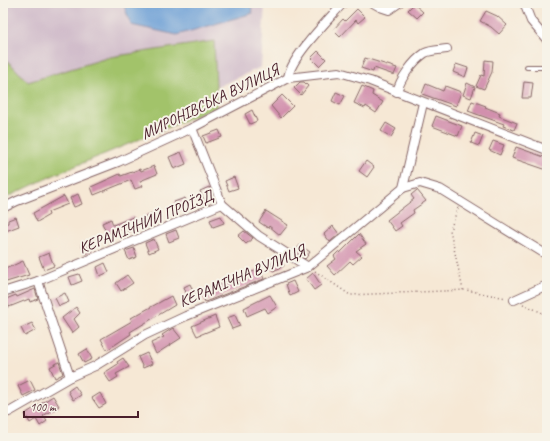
<svg xmlns="http://www.w3.org/2000/svg" width="550" height="441" font-family="Caveat,sans-serif">
<style>
.industrial{fill:#d1bdcb}
.green{fill:#a2c36b;stroke:#76714b}
.water{fill:#6a9ed6;stroke:#5a5e80}
.building{fill:#d290ad}
.lines{fill:none;stroke-linecap:round;stroke-linejoin:round}
.lane-casing{stroke:#866566;stroke-width:6}
.street-casing{stroke:#866566;stroke-width:10}
.path{stroke:#866566;stroke-width:1.5;stroke-dasharray:1 3;stroke-linecap:butt}
.lane{stroke:#fff;stroke-width:4}
.street{stroke:#fff;stroke-width:8}
.labels{text-anchor:middle;dominant-baseline:central;stroke-width:4;stroke-linejoin:round;paint-order:stroke}
.street-label{font-size:16px;fill:#4a1f2b;stroke:#f7f3e8}
</style>
<rect width="100%" height="100%" fill="#f7f3e8"/>
<filter id="ink" filterUnits="userSpaceOnUse"><feTurbulence type="fractalNoise" baseFrequency=".025" numOctaves="2"/><feDisplacementMap in="SourceGraphic" scale="8" xChannelSelector="R" yChannelSelector="G"/><feConvolveMatrix kernelMatrix="1 2 1 2 8 2 1 2 1" color-interpolation-filters="sRGB"/></filter>
<filter id="wash" filterUnits="userSpaceOnUse"><feTurbulence type="fractalNoise" baseFrequency=".012" numOctaves="4" result="noise"/><feDisplacementMap in="SourceGraphic" scale="16" xChannelSelector="R" yChannelSelector="G"/><feGaussianBlur stdDeviation="0.9" result="paint"/><feColorMatrix in="noise" values="0 0 0 0 0 0 0 0 0 0 0 0 0 0 0 0 0 1.4 0 .05"/><feComposite in="paint" operator="in"/></filter>
<g filter="url(#wash)">
<rect width="100%" height="100%" fill="#f6e8d5"/>
<path class="industrial" d="M3,3H265L261,67L3,185Z"/>
<path class="green" d="M214,41L217,107L54,175L3,199V56L28,82L110,57Z"/>
<path class="water" d="M123,3H250L253,13L177,35L131,25Z"/>
<g id="blocks">
<g class="building">
<path d="M414,4L423,12L417,18L408,10Z"/>
<path d="M357,9L365,17L358,23L356,20L340,37L333,30L343,19L345,21Z"/>
<path d="M486,11L497,16L507,25L499,34L491,27L480,21Z"/>
<path d="M318,51L326,59L319,66L311,58Z"/>
<path d="M365,58L397,68L394,75L374,68L373,72L361,68Z"/>
<path d="M485,60L493,61L492,72L484,89L476,86L481,75L484,76Z"/>
<path d="M456,64L468,68L465,77L453,72Z"/>
<path d="M300,82H304L308,86L301,95L294,88Z"/>
<path d="M524,82L533,83L531,98H522Z"/>
<path d="M467,83L475,87L471,98L463,95Z"/>
<path d="M426,84L443,91L445,86L461,92L456,106L422,94Z"/>
<path d="M362,86L373,91L372,95L383,102L376,113L366,106L365,108L354,103Z"/>
<path d="M336,92L345,96L340,105L332,101Z"/>
<path d="M282,95L293,106L281,118L271,106Z"/>
<path d="M472,101L486,106L485,107L500,113L499,116L517,123L514,130L503,126L504,124L468,111Z"/>
<path d="M252,110L257,121L250,124L245,114Z"/>
<path d="M436,116L462,126L458,136L432,126Z"/>
<path d="M386,123L396,129L391,137L381,131Z"/>
<path d="M219,130L222,137L206,143L203,136Z"/>
<path d="M475,133L483,136L479,146L471,143Z"/>
<path d="M493,141L504,145L500,155L489,150Z"/>
<path d="M516,147L547,158V170L512,158Z"/>
<path d="M181,152L186,164L174,169L169,157Z"/>
<path d="M366,161L374,167L367,177L359,171Z"/>
<path d="M154,166L157,174L140,181L143,186L135,189L131,180L94,195L91,187L120,174L121,176L140,169L141,171Z"/>
<path d="M234,177L238,188L229,191L225,181Z"/>
<path d="M209,187L213,197L204,200L200,191Z"/>
<path d="M417,190L426,201L413,210L414,213L400,223L402,226L395,231L387,220L414,199L411,195Z"/>
<path d="M78,194L82,204L74,207L70,198Z"/>
<path d="M64,196L68,204L48,212L49,215L37,222L33,213Z"/>
<path d="M185,198L188,207L178,211L174,202Z"/>
<path d="M266,211L288,225L280,235L269,226L268,228L259,222Z"/>
<path d="M153,213L157,223L149,226L145,216Z"/>
<path d="M221,216L224,223L213,227L210,220Z"/>
<path d="M16,217L19,226L3,232V225L8,223V220Z"/>
<path d="M133,217L137,228L128,232L126,226L107,234L102,223L111,219L113,225Z"/>
<path d="M333,226L339,234L330,242L324,234Z"/>
<path d="M176,230L179,238L169,242L166,234Z"/>
<path d="M244,231L253,238L246,244L238,236Z"/>
<path d="M359,234L366,244L356,251L362,256L353,264L350,261L335,275L327,266L336,259L334,256L339,251L340,253Z"/>
<path d="M154,239L158,249L149,253L145,243Z"/>
<path d="M89,241L93,251L85,254L81,244Z"/>
<path d="M300,245L310,252L305,259L295,252Z"/>
<path d="M134,248L137,257L129,260L125,251Z"/>
<path d="M49,253L54,266L44,270L39,257Z"/>
<path d="M281,259L284,266L273,271L270,263Z"/>
<path d="M23,261L29,275L3,283V270Z"/>
<path d="M105,263L109,272L100,276L97,267Z"/>
<path d="M260,269L264,279L205,302L201,292Z"/>
<path d="M313,273L321,285L314,290L306,279Z"/>
<path d="M79,274L82,281L72,285L69,277Z"/>
<path d="M127,275L133,283L121,291L116,283Z"/>
<path d="M293,281L298,292L290,296L286,284Z"/>
<path d="M190,284L195,295L188,298L184,287Z"/>
<path d="M35,289L38,299L30,302L29,299L9,307L6,299L16,295L17,297Z"/>
<path d="M65,293L69,302L59,306L55,298Z"/>
<path d="M270,295L277,307L268,313L265,308L247,316L244,308Z"/>
<path d="M171,296L175,305L130,332L131,334L107,350L101,339L132,321L131,318Z"/>
<path d="M76,307L80,313L74,319L79,327L72,333L62,318Z"/>
<path d="M235,315L240,326L232,329L227,318Z"/>
<path d="M215,316L219,327L197,336L192,326Z"/>
<path d="M32,323L36,330L25,336L21,328Z"/>
<path d="M173,328L181,338L156,354L151,343L164,337L162,335Z"/>
<path d="M87,349L92,359L84,363L79,354Z"/>
<path d="M147,353L152,364L143,368L138,357Z"/>
<path d="M123,358L129,367L116,374L118,377L110,382L104,373L118,364L117,362Z"/>
<path d="M59,362L63,374L55,378L50,367Z"/>
<path d="M30,380L35,390L23,396L18,386Z"/>
<path d="M75,386L81,395L73,400L68,391Z"/>
<path d="M100,393L106,404L99,408L92,398Z"/>
<path d="M53,396L59,406L43,416L47,421L40,426L36,419L30,423L25,414Z"/>
</g>
</g>
</g>
<g filter="url(#ink)">
<use href="#blocks" fill-opacity="0" stroke="#866566" stroke-width="1"/>
<g class="lines">
<g class="lane-casing">
<path id="lane" d="M527,67H547"/>
</g>
<g class="street-casing">
<g id="street">
<path d="M373,3L380,7L389,10L399,3"/>
<path d="M524,3L531,21L547,40"/>
<path d="M288,78C290,58 329,19 343,3"/>
<path d="M397,92C400,79 413,61 425,53C430,50 440,50 447,49"/>
<path d="M192,128L222,204"/>
<path d="M403,188L420,183L440,189L547,255"/>
<path d="M3,208L17,201L118,162L192,128L288,78L339,72L370,81L547,150"/>
<path d="M38,281L70,377"/>
<path d="M3,292L38,281L222,204L259,236L308,267"/>
<path d="M514,300L547,285"/>
<path d="M3,413L9,412L70,377L95,366L145,335L186,316L308,267L403,188L423,103"/>
</g>
</g>
<g class="path">
<path d="M458,208L450,230L463,290"/>
<path d="M315,271L350,295L466,290L506,298"/>
<path d="M523,304L547,315"/>
</g>
<use href="#lane" class="lane"/>
<use href="#street" class="street"/>
</g>
</g>
<g class="labels">
<g class="street-label">
<text transform="translate(210 102) rotate(-26)">МИРОНІВСЬКА ВУЛИЦЯ</text>
<text transform="translate(146 222) rotate(-22)">КЕРАМІЧНИЙ ПРОЇЗД</text>
<text transform="translate(242 276) rotate(-23)">КЕРАМІЧНА ВУЛИЦЯ</text>
</g>
</g>
<rect width="550" height="441" fill="none" stroke="#f7f3e8" stroke-width="16"/>
<path d="M24 411v6h114v-6" fill="none" stroke="#4a1f2b" stroke-width="2"/>
<text x="30" y="411" font-size="12" fill="#4a1f2b" stroke="#f7f3e8" stroke-width="3" paint-order="stroke">100 m</text>
</svg>
